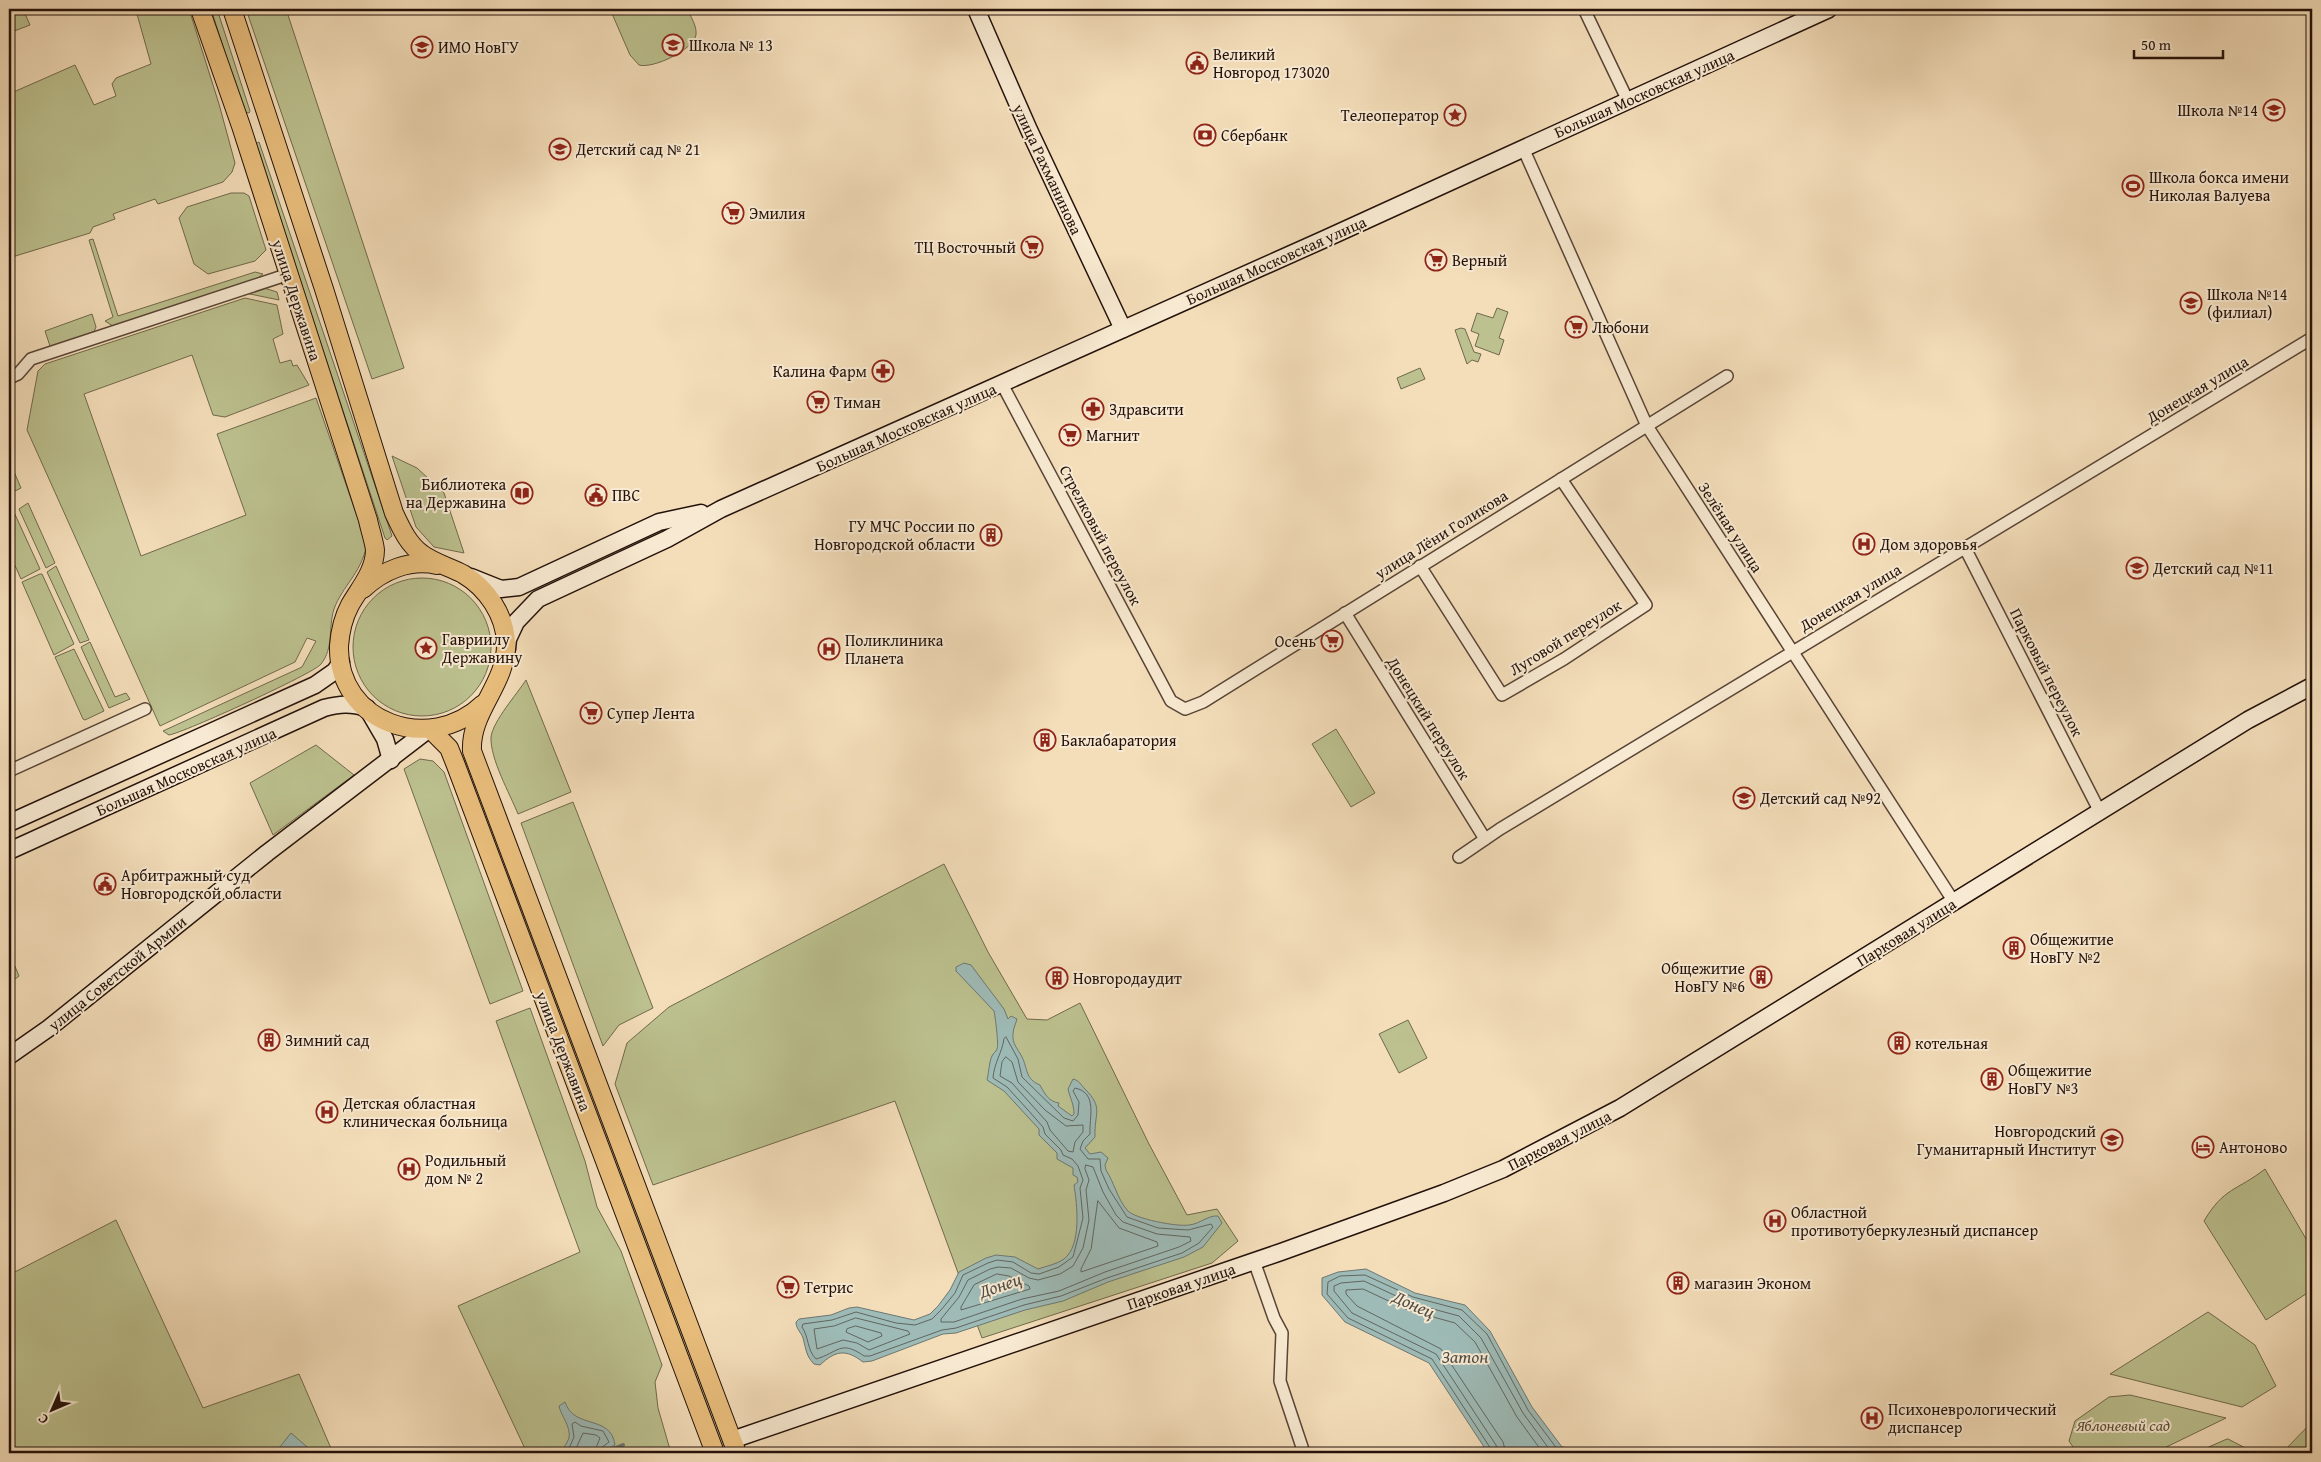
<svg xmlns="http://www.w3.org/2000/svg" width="2321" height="1462" font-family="'Gentium Book Plus',serif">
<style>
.green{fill:#bcc18f;stroke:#70694c}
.water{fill:#9ebbb7;stroke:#6d7772}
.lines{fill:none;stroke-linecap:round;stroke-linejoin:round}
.shore{stroke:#616660;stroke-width:1}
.stream{stroke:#6d7772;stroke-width:4}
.street-casing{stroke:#584436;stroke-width:14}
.secondary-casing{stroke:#24110a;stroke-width:19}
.primary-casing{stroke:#24110a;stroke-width:20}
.street{stroke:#f8ead2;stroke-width:11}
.secondary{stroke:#f8ead2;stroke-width:16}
.primary{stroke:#eabf7d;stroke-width:18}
.labels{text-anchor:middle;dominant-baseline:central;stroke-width:4;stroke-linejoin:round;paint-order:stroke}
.poi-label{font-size:16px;fill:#24110a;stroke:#f8ead2;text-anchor:start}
.street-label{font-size:16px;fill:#24110a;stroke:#f8ead2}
.park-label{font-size:16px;font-style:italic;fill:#594f39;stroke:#f8ead2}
.water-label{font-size:18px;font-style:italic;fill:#4f4c47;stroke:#f8ead2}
</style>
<rect width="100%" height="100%" fill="#f4deba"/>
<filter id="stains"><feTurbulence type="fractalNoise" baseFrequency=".004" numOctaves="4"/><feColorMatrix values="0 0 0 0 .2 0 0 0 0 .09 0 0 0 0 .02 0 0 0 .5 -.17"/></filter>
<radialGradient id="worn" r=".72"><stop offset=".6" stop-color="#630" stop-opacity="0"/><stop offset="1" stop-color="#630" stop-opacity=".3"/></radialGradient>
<g class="green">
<path d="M9,9H23L30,25L9,33Z"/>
<path d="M146,9H189L219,104L235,163L232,172L223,182L158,204L155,199L113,214L115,219L93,227L90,233L9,258V94L75,65L94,105L116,96L112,84L116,78L151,64L137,14L146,11Z"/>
<path d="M211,9H217L250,111L249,113L244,112Z"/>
<path d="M246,9H286L404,368L372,379Z"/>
<path d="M610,9H687C691,17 697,26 696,35C693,50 653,69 639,65L630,55Z"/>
<path d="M259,142L392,536L387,540L385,538L255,144Z"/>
<path d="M231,193H244L249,196L266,250L255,261L208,274L194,264L179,218L187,207Z"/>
<path d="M93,239L118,316L255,272L263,274L258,278L113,326L105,321L113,317L89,240Z"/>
<path d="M264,288L277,292L279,300L245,293Z"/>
<path d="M245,298L277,305L283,334L273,339L280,363L291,360L293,366L297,365L309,385L225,417L213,415L192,355L84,394L141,556L246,515L217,434L316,398L367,545C360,575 343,585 334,609C328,628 334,648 321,664C315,673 183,733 169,735L163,731L302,667L316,641L307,638L295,662L160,726L27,430L38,371L45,364Z"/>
<path d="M1497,308L1508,312L1499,338L1504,340L1499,355L1475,346L1479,334L1471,331L1477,313L1493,318Z"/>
<path d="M92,314L96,327L93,334L51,349L45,331Z"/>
<path d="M1461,328L1465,329L1474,352L1481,354L1478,362L1472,360L1467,364L1455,330Z"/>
<path d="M1420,368L1425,379L1401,389L1397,378Z"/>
<path d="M392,456L417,468L444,493L464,553L434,547L416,527Z"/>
<path d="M9,460L21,488L11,493L9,487Z"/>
<path d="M28,503L55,563L46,568L19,509Z"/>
<path d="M13,510L40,569L21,579L9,552V512Z"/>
<path d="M56,566L89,640L80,643L47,572Z"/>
<path d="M40,574H42L74,644L54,655L22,582Z"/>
<circle cx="422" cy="647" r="69"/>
<path d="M90,642L115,697L126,693L130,699L109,708L81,647Z"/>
<path d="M74,649L104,711L85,720L83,719L55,657Z"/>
<path d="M526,680L571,792L518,814C510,794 490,759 491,737C493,721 517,694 526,680Z"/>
<path d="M1336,729L1375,793L1351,807L1312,744Z"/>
<path d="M316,745L354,775L273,835L250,783Z"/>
<path d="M420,759L433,761L444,772L523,991L490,1004L404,769Z"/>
<path d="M469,759L730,1453H722L461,761Z"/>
<path d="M573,802L653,1008L619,1025L603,1046L521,823Z"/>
<path d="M944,864L988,952L1027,1019L1047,1020L1080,1003L1149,1144L1187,1215L1217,1209L1238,1241L1212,1263L982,1338L895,1101L653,1185L615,1084L627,1043L669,1007Z"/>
<path d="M9,952L19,976L9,984Z"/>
<path d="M530,1008L585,1161L597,1207L621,1251L662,1365L655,1382L658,1408L671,1453H527L458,1306L580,1252L496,1021Z"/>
<path d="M1408,1020L1427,1058L1399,1073L1379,1034Z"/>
<path d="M2265,1169L2312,1249V1290L2266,1320L2204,1221C2224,1187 2237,1191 2265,1169Z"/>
<path d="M116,1220L203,1408L299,1374L333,1453H9V1275Z"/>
<path d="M2208,1312L2255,1345L2276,1386L2242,1407L2110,1374Z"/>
<path d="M2130,1395L2226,1418L2154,1453H2077L2069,1441L2075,1421L2109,1397Z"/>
<path d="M2312,1422V1453H2282Z"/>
<path d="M2228,1439L2255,1453H2195L2227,1439Z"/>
</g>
<g class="water">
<path d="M964,963L971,965L1004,1009L1008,1019L1011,1016L1017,1019C1016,1023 1013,1029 1013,1034C1012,1044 1018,1049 1022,1057C1028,1069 1025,1079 1040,1085C1044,1093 1049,1102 1059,1103L1058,1106L1072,1116L1074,1114C1074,1104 1070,1098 1068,1089L1073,1079C1080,1081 1080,1084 1085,1089C1104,1108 1094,1113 1095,1137L1085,1148L1090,1154L1101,1152L1108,1158L1105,1165L1106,1170C1114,1182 1117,1198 1127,1210C1134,1219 1178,1227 1189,1225C1200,1224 1208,1215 1218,1216L1222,1223L1203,1247L1184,1257L1108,1282L1063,1301L1025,1310L956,1333L943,1334L872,1361L863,1362C846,1349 836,1350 820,1365L814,1364C806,1356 806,1349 803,1338C801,1332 796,1329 796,1322L799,1319L831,1315L849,1308L857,1307L914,1320L930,1314L938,1306L950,1290L959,1272L986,1258L996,1255L1015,1257L1038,1269C1047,1266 1057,1264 1064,1259C1082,1245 1077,1204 1074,1185L1078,1182L1077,1177L1073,1175V1168L1057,1159V1153L1039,1135V1129L1004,1091L987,1080C989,1072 989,1062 992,1056C993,1053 996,1052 997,1049C999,1045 995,1015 994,1011L956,971V967Z"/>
<path d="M1366,1269L1415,1293L1465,1305L1490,1331L1532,1407L1562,1447L1610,1453H1488L1429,1363L1345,1322L1322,1295V1278L1338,1272Z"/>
<path d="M565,1402C574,1430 611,1414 615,1445L598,1453H562C563,1447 567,1444 569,1438C571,1426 561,1416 559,1406Z"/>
<path d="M291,1433L314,1453H275Z"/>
</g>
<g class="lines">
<g class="shore">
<path d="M1006,1037L1018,1059L1022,1077L1064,1118L1073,1121L1078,1115L1079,1102L1073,1091L1075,1088C1098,1093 1089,1117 1090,1134L1083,1141L1080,1149L1088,1159H1100L1101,1171L1109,1189L1127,1217L1158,1228L1188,1230L1211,1224L1213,1227L1199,1243L1182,1253L1107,1278L1061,1296L1024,1305L956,1328L942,1330L870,1356H864C840,1339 838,1353 816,1359C807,1350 809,1337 802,1327L803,1324L832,1320L856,1312L896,1323L915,1325L932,1319L941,1310L955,1293L963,1275L988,1263L997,1260L1013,1262L1031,1273L1039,1274L1059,1267L1073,1257L1083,1218L1080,1188L1083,1180L1078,1166L1072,1159L1063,1155L1061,1150L1045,1134L1043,1127L1028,1110L1007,1087L993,1078C994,1063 1002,1053 1004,1039Z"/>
<path d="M1006,1057L1012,1062L1018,1082L1045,1110L1066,1126L1083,1125V1132L1075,1142L1073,1152L1068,1151L1050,1130L1047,1122L1012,1083L1000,1076L1002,1062Z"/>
<path d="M1086,1165L1093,1167L1103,1192L1116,1215L1123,1222L1157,1234L1190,1237L1191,1241L1179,1247L1105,1272L1059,1291L1022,1299L954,1322H941V1319L959,1297L968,1280L990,1269L998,1267L1011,1268L1029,1278L1038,1280L1060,1274L1073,1266L1083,1248L1089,1220L1086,1190L1089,1180L1085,1169Z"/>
<path d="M1098,1201L1119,1228L1157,1242L1158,1246L1081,1272V1269L1091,1249Z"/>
<path d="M997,1274L1009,1276L1029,1286L1030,1289L961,1310V1307L974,1285Z"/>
<path d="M856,1318L908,1331L910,1334L869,1350L857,1343L843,1340L817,1349L814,1329L834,1326Z"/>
<path d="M856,1326L881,1333L882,1336L868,1342L846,1332L847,1329Z"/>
<path d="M567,1453L574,1437L572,1424L575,1422L581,1426L603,1431L609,1442L601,1448L600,1453"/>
<path d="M574,1453L583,1433L596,1435L600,1438L594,1453"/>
<path d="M1492,1453L1491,1449L1432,1359L1348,1318L1327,1294L1328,1282L1340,1276L1365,1275L1413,1297L1462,1310L1487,1334L1528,1410L1558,1450L1569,1453"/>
<path d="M1498,1453L1496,1445L1436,1354L1352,1313L1334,1291V1286L1341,1283L1364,1281L1411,1303L1459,1316L1481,1338L1523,1413L1552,1453"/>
<path d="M1506,1453L1503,1442L1441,1349L1357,1306L1346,1294V1290L1363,1289L1408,1310L1455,1323L1475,1342L1517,1417L1543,1453"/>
</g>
<path class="stream" d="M603,1453L623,1445"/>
<g class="street-casing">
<g id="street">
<path d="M1584,9L1628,101"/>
<path d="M1523,148L1647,426L1954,902"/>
<path d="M9,378L18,374L31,359L289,274"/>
<path d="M1002,384L1171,701L1185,709L1203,702L1727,376"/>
<path d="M1965,548L2100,812"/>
<path d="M1420,566L1502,695L1564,659L1646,605L1561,479"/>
<path d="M1345,613L1485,839"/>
<path d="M9,771L145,709"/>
<path d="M1459,857L1500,829L2312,338"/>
<path d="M1254,1261L1274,1318L1282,1333L1280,1381L1304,1453"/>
</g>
</g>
<g class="secondary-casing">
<g id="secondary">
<path d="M976,9L1029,130L1123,329"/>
<path d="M471,577L501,589L519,587L659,522L701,513"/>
<path d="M507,649L508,639L516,622L538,599L667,539L721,509L1327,238L1829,9"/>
<path d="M9,823L315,685L335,671L341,662"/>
<path d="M9,851L324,708C340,704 350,703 367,708L385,739L391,760"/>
<path d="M9,1056L49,1028L267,853L428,730"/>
<path d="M732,1440L1281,1252L1444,1193L1503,1169L1620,1108L2248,720L2312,686"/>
</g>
</g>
<g class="primary-casing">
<g id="primary">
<path d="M200,9L241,126L368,520C370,530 374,541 375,550C375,571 359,589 350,605C343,618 340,632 339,646C337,723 430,755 483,704"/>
<path d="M232,9L324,289L394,513C401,528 408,544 422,554C434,563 450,567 463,574C487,588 505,615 506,643C507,684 470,711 472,751L737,1453"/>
<path d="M363,589C383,570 410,559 437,565"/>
<path d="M431,730L449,748L455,763L715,1453"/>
</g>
</g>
<use href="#street" class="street"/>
<use href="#secondary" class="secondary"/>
<use href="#primary" class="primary"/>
</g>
<defs>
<g id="school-ring" transform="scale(1.125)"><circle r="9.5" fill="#f8ead2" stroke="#8f2418" stroke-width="1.5"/><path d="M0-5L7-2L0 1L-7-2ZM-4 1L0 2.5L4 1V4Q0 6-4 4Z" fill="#8f2418"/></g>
<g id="university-ring" transform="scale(1.125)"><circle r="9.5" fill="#f8ead2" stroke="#8f2418" stroke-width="1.5"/><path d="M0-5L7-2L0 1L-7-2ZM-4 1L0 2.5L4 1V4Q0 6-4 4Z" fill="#8f2418"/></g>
<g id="civic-ring" transform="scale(1.125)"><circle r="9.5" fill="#f8ead2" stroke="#8f2418" stroke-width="1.5"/><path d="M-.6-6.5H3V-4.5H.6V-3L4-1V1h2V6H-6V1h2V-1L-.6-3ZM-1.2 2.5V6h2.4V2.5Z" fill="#8f2418"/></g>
<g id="sight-ring" transform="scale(1.125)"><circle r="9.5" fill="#f8ead2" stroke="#8f2418" stroke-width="1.5"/><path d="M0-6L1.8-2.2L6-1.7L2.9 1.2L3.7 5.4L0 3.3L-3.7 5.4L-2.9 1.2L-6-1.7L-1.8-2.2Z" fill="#8f2418"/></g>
<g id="bank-ring" transform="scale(1.125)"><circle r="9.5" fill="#f8ead2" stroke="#8f2418" stroke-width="1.5"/><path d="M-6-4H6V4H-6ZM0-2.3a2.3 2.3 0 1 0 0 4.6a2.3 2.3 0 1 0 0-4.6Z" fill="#8f2418"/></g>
<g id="stadium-ring" transform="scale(1.125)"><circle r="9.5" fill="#f8ead2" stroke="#8f2418" stroke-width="1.5"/><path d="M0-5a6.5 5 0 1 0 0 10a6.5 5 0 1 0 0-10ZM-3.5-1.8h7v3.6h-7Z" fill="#8f2418"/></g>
<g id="supermarket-ring" transform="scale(1.125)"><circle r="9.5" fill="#f8ead2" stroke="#8f2418" stroke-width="1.5"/><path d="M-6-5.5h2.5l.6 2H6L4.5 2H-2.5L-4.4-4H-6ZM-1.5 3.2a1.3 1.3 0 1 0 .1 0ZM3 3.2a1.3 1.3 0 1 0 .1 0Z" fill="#8f2418"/></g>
<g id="pharmacy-ring" transform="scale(1.125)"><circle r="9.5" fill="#f8ead2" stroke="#8f2418" stroke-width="1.5"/><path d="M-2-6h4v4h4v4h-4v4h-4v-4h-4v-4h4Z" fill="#8f2418"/></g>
<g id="library-ring" transform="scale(1.125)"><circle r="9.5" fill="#f8ead2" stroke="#8f2418" stroke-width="1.5"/><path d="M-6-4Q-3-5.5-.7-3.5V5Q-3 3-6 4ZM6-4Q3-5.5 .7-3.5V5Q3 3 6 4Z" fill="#8f2418"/></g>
<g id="building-ring" transform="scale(1.125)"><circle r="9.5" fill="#f8ead2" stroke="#8f2418" stroke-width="1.5"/><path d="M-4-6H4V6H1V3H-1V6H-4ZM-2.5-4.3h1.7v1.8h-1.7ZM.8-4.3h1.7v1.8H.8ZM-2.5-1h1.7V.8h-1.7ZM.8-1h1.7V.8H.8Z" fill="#8f2418"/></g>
<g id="hospital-ring" transform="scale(1.125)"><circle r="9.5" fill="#f8ead2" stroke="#8f2418" stroke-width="1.5"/><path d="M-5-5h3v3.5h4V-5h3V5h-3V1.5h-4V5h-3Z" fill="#8f2418"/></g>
<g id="hotel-ring" transform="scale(1.125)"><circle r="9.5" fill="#f8ead2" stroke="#8f2418" stroke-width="1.5"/><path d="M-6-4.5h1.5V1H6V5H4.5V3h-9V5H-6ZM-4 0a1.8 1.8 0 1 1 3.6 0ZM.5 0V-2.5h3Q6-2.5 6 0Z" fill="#8f2418"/></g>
</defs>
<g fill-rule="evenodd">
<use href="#school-ring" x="673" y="45"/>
<use href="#university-ring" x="422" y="47"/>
<use href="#civic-ring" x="1197" y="63"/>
<use href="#school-ring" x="2274" y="110"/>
<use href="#sight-ring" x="1455" y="115"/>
<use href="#bank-ring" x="1205" y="135"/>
<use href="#school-ring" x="560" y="149"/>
<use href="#stadium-ring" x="2133" y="186"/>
<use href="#supermarket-ring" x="733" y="213"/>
<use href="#supermarket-ring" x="1032" y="247"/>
<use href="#supermarket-ring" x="1436" y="260"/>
<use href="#school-ring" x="2191" y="303"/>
<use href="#supermarket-ring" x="1576" y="327"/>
<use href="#pharmacy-ring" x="883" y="371"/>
<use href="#supermarket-ring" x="818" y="402"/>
<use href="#pharmacy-ring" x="1093" y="409"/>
<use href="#supermarket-ring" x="1070" y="435"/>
<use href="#library-ring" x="522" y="493"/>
<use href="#civic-ring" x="596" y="495"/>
<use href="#building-ring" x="991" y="535"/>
<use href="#hospital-ring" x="1864" y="544"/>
<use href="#school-ring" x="2137" y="568"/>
<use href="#supermarket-ring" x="1332" y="641"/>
<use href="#sight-ring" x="426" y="648"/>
<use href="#hospital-ring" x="829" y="649"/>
<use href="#supermarket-ring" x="591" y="713"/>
<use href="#building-ring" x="1045" y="740"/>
<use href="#school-ring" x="1744" y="798"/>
<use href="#civic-ring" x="105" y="884"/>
<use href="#building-ring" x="2014" y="948"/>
<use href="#building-ring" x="1761" y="977"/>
<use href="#building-ring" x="1057" y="978"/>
<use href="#building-ring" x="269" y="1040"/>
<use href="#building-ring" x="1899" y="1043"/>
<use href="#building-ring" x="1992" y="1079"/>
<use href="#hospital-ring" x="327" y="1112"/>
<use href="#university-ring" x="2112" y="1140"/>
<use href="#hotel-ring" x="2203" y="1147"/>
<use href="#hospital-ring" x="409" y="1169"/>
<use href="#hospital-ring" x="1775" y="1221"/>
<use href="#building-ring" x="1678" y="1283"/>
<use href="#supermarket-ring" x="788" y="1287"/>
<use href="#hospital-ring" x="1872" y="1418"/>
</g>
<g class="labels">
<g class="poi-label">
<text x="689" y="45">Школа № 13</text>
<text x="438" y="47">ИМО НовГУ</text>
<text x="1213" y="54">Великий<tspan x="1213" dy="18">Новгород 173020</tspan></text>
<text x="2258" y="110" text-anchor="end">Школа №14</text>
<text x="1439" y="115" text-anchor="end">Телеоператор</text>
<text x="1221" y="135">Сбербанк</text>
<text x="576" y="149">Детский сад № 21</text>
<text x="2149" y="177">Школа бокса имени<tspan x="2149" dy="18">Николая Валуева</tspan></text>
<text x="749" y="213">Эмилия</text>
<text x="1016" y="247" text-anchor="end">ТЦ Восточный</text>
<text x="1452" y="260">Верный</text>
<text x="2207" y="294">Школа №14<tspan x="2207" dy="18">(филиал)</tspan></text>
<text x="1592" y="327">Любони</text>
<text x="867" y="371" text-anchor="end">Калина Фарм</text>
<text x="834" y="402">Тиман</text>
<text x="1109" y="409">Здравсити</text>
<text x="1086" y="435">Магнит</text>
<text x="506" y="484" text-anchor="end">Библиотека<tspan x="506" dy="18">на Державина</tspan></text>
<text x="612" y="495">ПВС</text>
<text x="975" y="526" text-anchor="end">ГУ МЧС России по<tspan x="975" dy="18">Новгородской области</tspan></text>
<text x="1880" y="544">Дом здоровья</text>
<text x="2153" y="568">Детский сад №11</text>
<text x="442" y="639">Гавриилу<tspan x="442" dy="18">Державину</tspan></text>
<text x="845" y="640">Поликлиника<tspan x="845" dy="18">Планета</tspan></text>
<text x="1316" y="641" text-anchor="end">Осень</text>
<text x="607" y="713">Супер Лента</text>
<text x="1061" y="740">Баклабаратория</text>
<text x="1760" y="798">Детский сад №92</text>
<text x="121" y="875">Арбитражный суд<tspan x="121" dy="18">Новгородской области</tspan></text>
<text x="2030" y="939">Общежитие<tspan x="2030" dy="18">НовГУ №2</tspan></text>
<text x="1745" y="968" text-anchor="end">Общежитие<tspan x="1745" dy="18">НовГУ №6</tspan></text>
<text x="1073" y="978">Новгородаудит</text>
<text x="285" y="1040">Зимний сад</text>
<text x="1915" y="1043">котельная</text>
<text x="2008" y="1070">Общежитие<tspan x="2008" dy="18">НовГУ №3</tspan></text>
<text x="343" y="1103">Детская областная<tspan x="343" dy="18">клиническая больница</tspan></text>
<text x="2096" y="1131" text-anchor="end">Новгородский<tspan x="2096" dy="18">Гуманитарный Институт</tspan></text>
<text x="2219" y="1147">Антоново</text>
<text x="425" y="1160">Родильный<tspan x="425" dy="18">дом № 2</tspan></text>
<text x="1791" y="1212">Областной<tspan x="1791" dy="18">противотуберкулезный диспансер</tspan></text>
<text x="1694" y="1283">магазин Эконом</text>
<text x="804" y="1287">Тетрис</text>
<text x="1888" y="1409">Психоневрологический<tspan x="1888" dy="18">диспансер</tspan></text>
</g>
<g class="street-label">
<text transform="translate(1644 93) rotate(-24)">Большая Московская улица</text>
<text transform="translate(1048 169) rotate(65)">улица Рахманинова</text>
<text transform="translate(1276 260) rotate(-24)">Большая Московская улица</text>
<text transform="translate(297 300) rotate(72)">улица Державина</text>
<text transform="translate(2197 389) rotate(-31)">Донецкая улица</text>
<text transform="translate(906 427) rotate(-24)">Большая Московская улица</text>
<text transform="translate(1731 527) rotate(57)">Зелёная улица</text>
<text transform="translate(1441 534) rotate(-32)">улица Лёни Голикова</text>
<text transform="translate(1101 535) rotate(62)">Стрелковый переулок</text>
<text transform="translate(1850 597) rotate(-31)">Донецкая улица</text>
<text transform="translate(1565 637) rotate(-32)">Луговой переулок</text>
<text transform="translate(2047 672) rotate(63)">Парковый переулок</text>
<text transform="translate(1429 718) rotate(58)">Донецкий переулок</text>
<text transform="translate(186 771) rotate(-24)">Большая Московская улица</text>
<text transform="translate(1906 932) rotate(-32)">Парковая улица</text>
<text transform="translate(117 973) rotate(-39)">улица Советской Армии</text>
<text transform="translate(564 1051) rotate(69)">улица Державина</text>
<text transform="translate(1559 1140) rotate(-27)">Парковая улица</text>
<text transform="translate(1181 1286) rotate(-19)">Парковая улица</text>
</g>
<g class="park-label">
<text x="2123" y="1425">Яблоневый сад</text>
</g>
<g class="water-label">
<text transform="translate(1000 1285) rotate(-19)">Донец</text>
<text transform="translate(1414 1304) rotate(24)">Донец</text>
<text x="1465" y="1356">Затон</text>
</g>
</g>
<rect width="2321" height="1462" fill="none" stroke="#f4deba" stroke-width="30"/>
<rect x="10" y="10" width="2301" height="1442" fill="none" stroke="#24110a" stroke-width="2.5"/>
<rect x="15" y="15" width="2291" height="1432" fill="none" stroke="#24110a"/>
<g transform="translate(52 1410) rotate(225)" stroke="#f8ead2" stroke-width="4" paint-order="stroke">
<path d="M0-4L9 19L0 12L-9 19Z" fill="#24110a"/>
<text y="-8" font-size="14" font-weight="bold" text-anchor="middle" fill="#24110a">С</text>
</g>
<path d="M2134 50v8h89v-8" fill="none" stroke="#24110a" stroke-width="2.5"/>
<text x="2141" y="50" font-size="15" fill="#24110a" stroke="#f8ead2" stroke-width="4" paint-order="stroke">50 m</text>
<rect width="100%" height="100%" filter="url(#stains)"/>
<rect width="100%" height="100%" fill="url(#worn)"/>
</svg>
